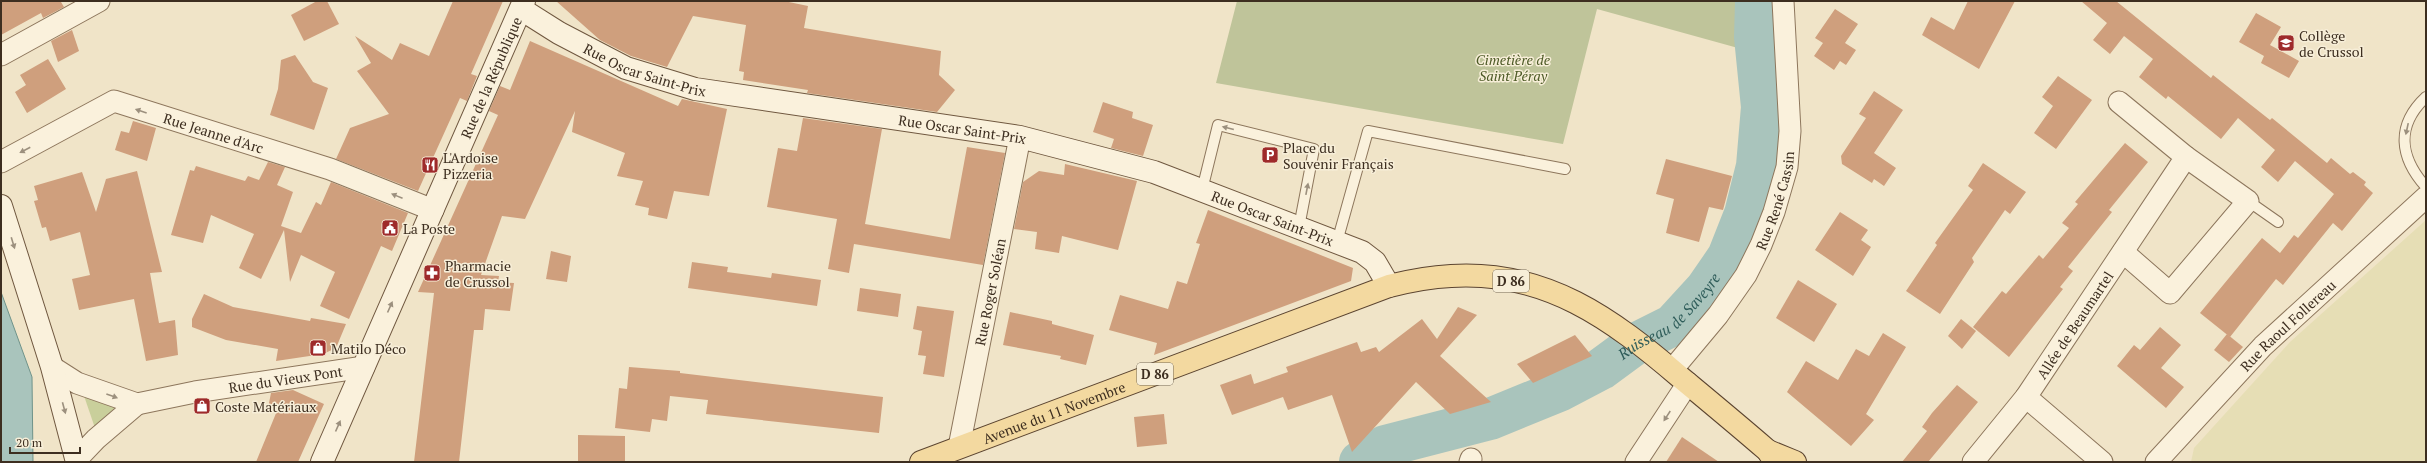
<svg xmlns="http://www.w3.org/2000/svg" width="2427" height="463" font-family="'PT Serif',serif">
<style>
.farmland{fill:#e6deb5}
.green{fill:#c9cf9b}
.cemetery{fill:#bfc49a}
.water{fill:#a9c4bc;stroke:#6f938a}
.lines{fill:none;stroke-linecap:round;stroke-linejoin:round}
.river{stroke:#a9c4bc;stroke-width:42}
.building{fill:#cf9f7d}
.lane-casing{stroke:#8d765c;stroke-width:12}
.street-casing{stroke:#8d765c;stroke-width:23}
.secondary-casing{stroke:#6f573f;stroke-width:24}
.primary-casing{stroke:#5b4430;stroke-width:24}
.lane{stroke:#faf1dc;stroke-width:10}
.street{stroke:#faf1dc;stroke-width:21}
.secondary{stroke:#faf1dc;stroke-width:22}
.primary{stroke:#f3d9a0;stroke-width:22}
.oneway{fill:#9c907e}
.labels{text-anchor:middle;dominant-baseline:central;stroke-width:3;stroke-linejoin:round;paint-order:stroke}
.shield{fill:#f7eed8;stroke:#756857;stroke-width:1}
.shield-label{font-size:13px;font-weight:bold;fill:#3d2e20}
.poi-label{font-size:14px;fill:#3d2e20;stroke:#f7eed8;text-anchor:start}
.park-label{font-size:14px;font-style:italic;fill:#4d5a26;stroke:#f7eed8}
.street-label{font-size:14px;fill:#3d2e20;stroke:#f7eed8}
.water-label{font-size:15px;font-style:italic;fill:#2f5d5a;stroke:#f7eed8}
</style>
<rect width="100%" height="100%" fill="#f0e4c8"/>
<path class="farmland" d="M2426,220V462H2191L2194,448L2290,342Z"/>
<path class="green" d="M82,390L120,404L96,431Z"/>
<path class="cemetery" d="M1237,1H1742L1738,48L1597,9L1563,144L1216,83Z"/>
<path class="water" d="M1,292L32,377L33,462H1Z"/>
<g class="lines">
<path class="river" id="s1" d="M1360,462L1385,446L1490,419L1561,390L1601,369L1635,344L1673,325L1706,289L1728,257L1745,214L1757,166L1762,107L1755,37L1756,1"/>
</g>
<g class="building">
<path d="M1,1H63L61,2L64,7L43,18L41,13L1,35Z"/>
<path d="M317,1H327L339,24L304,41L291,15Z"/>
<path d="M453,1H503L471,74L477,76L467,101L460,98L418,191L336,159L350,128L389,114L357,71L371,63L355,36L392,60L400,43L429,56Z"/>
<path d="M556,1H784L808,6L804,28L941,51L939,75L955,90L937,112L807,93L808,90L743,80L744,72L739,71L746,25L693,16L667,67L631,56L600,40Z"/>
<path d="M1968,1H2015L1979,69L1922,35L1931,17L1954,30Z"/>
<path d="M2081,1H2116L2211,78L2213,75L2270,120L2272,118L2327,163L2331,158L2350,174L2353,172L2366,182L2364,185L2373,193L2342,231L2333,223L2283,285L2276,279L2230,337L2200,313L2262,238L2280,253L2294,235L2298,238L2334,194L2295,161L2278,182L2261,167L2275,150L2238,118L2221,139L2168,96L2166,99L2139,77L2153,59L2124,36L2110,54L2093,40L2107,23Z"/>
<path d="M1835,9L1858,24L1845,43L1856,50L1846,65L1840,61L1834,70L1814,56L1823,43L1815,38Z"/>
<path d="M2256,13L2281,27L2270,45L2299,61L2289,78L2261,63L2264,56L2239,42Z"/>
<path d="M72,30L79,51L58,62L51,41Z"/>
<path d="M530,41L678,106L682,99L727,109L709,196L674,191L667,219L648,215L649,208L635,205L643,181L617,176L625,153L572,132L575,111L525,219L502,216L481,275L499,276L498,282L514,283L510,311L485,309L483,330H474L459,462H414L434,293L418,292L498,115L489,111L500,86L510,90Z"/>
<path d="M295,55L313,82L328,88L314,130L270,115L278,89L281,60Z"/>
<path d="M48,59L66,89L27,113L15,92L26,85L20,75Z"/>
<path d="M2058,76L2092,100L2056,149L2034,133L2053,106L2042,97Z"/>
<path d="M1874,91L1903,110L1874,153L1896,168L1884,186L1874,179L1872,183L1842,164L1841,156L1866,118L1859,114Z"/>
<path d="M1103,102L1133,112L1132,118L1153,125L1143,156L1111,148L1114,139L1093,132Z"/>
<path d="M803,118L882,129L865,224L950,239L967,147L1005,153L983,265L854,244L849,273L828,269L837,219L767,207L778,148L797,151Z"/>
<path d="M133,121L156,128L147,161L115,150L121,131L129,133Z"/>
<path d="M2125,143L2148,162L2109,210L2112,212L2068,267L2073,271L2060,287L2063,289L2009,357L1973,327L2002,291L2006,294L2039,255L2043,259L2069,228L2062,223L2078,204L2075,202Z"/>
<path d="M1666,159L1732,176L1723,210L1709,207L1699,242L1666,233L1674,199L1656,194Z"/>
<path d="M268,162L285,167L277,185L293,192L281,226L301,233L316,202L321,205L331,182L408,213L392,251L381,246L349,319L320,306L335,272L301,255L290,282L284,230L261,279L239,268L254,234L211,215L203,243L171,235L190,170L194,171L196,166L245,181L248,176L259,180Z"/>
<path d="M1983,163L2026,192L2010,214L2005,210L1972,258L1974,262L1940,314L1906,291L1937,245L1935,243L1973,190L1968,186Z"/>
<path d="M1065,164L1137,181L1118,250L1062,236L1059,253L1035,249L1037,232L1014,229L1023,182L1039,171L1064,175Z"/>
<path d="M137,171L162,272L150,273L159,323L175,320L178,355L146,361L134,299L79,310L72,279L90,275L80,232L50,241L46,227L42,228L34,201L38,200L34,186L82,172L96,212L106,179Z"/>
<path d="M1208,210L1353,268L1351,281L1154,355L1157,343L1109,330L1120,295L1168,309L1177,281L1187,284L1200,244L1196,243Z"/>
<path d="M1840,212L1868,230L1861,240L1871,247L1853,276L1815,250Z"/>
<path d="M551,251L571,256L567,282L546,279Z"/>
<path d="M692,262L728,267L727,272L771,278L772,273L821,280L817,306L688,288Z"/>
<path d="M1798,280L1837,304L1814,342L1776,318Z"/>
<path d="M860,288L901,294L898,317L857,311Z"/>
<path d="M204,294L233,307L310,321L311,318L346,324L336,348L323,354L276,361L278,349L226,340L192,327V319Z"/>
<path d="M917,306L954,311L944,377L923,374L926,356L918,355L922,331L913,329Z"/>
<path d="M1458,307L1477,315L1440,356L1491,402L1450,414L1416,382L1352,452L1332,395L1288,410L1283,397L1232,415L1220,385L1251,374L1254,384L1288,372L1286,367L1357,342L1361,352L1376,347L1379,352L1422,319L1437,339Z"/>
<path d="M1010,312L1052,321V324L1094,335L1086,365L1060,359L1061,356L1003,345Z"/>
<path d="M1961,319L1976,331L1962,349L1948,336Z"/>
<path d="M2160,327L2181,345L2161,368L2184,387L2166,408L2117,366L2134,345L2140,350Z"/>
<path d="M1883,333L1906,347L1866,414L1874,420L1851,446L1787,392L1806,361L1838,380L1856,349L1869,356Z"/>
<path d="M2227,334L2243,347L2229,362L2214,350Z"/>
<path d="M1575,335L1592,356L1533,383L1517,364Z"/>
<path d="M629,367L680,371V373L883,397L879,433L706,414L708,400L670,396L667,421L652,419L650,432L615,428L619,388L627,389Z"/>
<path d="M1957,385L1978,402L1928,462H1902L1927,431L1922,427L1932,413Z"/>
<path d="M293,390L324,404L298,462H256L279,406L268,408L271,393Z"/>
<path d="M1164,414L1167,444L1137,447L1134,417Z"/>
<path d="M578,435L625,436V462H578Z"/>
<path d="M1682,437L1719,462H1666Z"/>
</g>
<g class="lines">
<g class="lane-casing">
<g id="lane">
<path d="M2426,97C2395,126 2400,158 2426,187"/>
<path d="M1202,190L1218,125L1314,149L1299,227"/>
<path d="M2248,201L2278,222"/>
<path d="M1337,242L1368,131L1565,169"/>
</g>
</g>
<g class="street-casing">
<g id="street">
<path d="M1,55L99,1"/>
<path id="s2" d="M1,162L114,101L330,169L433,210"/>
<path d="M2123,252L2170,293L2248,201L2186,157"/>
<path id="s3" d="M52,367L77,383L137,404L195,392L364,367"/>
<path id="s4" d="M1672,370L1718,315L1746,275L1761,245L1774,212L1787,167L1790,131L1783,1"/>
<path id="s5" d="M959,447L1020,137"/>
<path d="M77,459L96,439L137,404"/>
<path d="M1470,462L1471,459"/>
<path d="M1636,462L1688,383"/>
<path d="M1973,462L2026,397"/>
<path id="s6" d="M2102,462L2026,397L2186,157L2119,102"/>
<path id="s7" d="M2156,462L2263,346L2426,197"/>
</g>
</g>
<g class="secondary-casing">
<g id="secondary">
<path id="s8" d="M521,9L559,33L626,68L695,89L1020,137L1154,172L1362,252L1375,262L1389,286"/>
<path d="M1,206L52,367L77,462"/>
<path id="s9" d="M322,462L524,1"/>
</g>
</g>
<g class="primary-casing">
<g id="primary">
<path d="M1768,451L1795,462"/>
<path id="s10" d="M921,462L1389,286C1409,281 1430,277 1451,276C1546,270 1612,319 1680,377C1709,401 1739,426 1768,451L1775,462"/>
</g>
</g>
<use href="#lane" class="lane"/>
<use href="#street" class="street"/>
<use href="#secondary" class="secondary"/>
<use href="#primary" class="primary"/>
</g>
<defs><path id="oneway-solid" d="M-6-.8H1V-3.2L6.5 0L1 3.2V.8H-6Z"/></defs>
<g class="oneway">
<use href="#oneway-solid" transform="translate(141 111) rotate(-161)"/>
<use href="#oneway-solid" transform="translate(1228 128) rotate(-166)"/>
<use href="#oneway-solid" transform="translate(2407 129) rotate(102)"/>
<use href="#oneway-solid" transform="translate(25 150) rotate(152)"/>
<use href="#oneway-solid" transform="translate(1307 189) rotate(-79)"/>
<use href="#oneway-solid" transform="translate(397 196) rotate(-158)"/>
<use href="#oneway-solid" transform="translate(13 243) rotate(73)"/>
<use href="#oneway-solid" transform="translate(390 307) rotate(-66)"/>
<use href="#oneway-solid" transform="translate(112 396) rotate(20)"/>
<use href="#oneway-solid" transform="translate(64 408) rotate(75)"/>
<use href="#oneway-solid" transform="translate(1667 416) rotate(123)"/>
<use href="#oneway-solid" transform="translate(338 426) rotate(-66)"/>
</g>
<defs>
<g id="school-square" transform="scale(0.9)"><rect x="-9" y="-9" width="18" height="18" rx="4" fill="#9e2a2b" stroke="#f7eed8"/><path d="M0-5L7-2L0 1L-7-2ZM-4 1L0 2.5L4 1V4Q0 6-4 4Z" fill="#fff"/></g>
<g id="parking-square" transform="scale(0.9)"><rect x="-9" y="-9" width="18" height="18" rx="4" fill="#9e2a2b" stroke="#f7eed8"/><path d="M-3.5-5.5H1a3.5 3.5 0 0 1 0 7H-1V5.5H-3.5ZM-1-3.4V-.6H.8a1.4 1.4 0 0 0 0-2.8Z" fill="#fff"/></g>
<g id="restaurant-square" transform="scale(0.9)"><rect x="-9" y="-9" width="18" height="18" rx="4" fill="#9e2a2b" stroke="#f7eed8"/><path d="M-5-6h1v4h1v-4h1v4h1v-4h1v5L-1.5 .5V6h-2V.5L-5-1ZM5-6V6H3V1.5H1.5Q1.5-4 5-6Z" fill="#fff"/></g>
<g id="civic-square" transform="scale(0.9)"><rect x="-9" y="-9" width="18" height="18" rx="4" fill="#9e2a2b" stroke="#f7eed8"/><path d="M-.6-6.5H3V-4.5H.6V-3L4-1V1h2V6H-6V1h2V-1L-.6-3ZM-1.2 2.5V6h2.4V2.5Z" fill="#fff"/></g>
<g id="pharmacy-square" transform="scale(0.9)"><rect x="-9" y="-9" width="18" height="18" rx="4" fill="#9e2a2b" stroke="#f7eed8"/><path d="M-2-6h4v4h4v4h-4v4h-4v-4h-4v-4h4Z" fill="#fff"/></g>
<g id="shop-square" transform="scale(0.9)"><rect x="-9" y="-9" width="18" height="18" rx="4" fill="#9e2a2b" stroke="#f7eed8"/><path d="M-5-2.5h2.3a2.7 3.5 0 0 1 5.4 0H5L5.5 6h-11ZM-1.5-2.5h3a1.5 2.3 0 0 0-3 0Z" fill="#fff"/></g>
</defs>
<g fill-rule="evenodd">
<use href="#school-square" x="2286" y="43"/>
<use href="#parking-square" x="1270" y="155"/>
<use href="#restaurant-square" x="430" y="165"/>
<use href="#civic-square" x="390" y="228"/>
<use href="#pharmacy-square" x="432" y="273"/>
<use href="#shop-square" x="318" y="348"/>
<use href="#shop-square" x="202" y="406"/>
</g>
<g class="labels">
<g class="shield">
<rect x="1493" y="270" width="36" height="22" rx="3"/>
<rect x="1137" y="363" width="36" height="22" rx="3"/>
</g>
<g class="shield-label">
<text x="1511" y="281">D 86</text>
<text x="1155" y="374">D 86</text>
</g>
<g class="poi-label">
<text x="2299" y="35">Collège<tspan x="2299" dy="16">de Crussol</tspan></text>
<text x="1283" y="147">Place du<tspan x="1283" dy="16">Souvenir Français</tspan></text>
<text x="443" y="157">L'Ardoise<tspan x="443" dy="16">Pizzeria</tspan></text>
<text x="403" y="228">La Poste</text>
<text x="445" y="265">Pharmacie<tspan x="445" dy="16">de Crussol</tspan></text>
<text x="331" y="348">Matilo Déco</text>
<text x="215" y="406">Coste Matériaux</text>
</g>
<g class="park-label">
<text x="1513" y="59">Cimetière de<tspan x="1513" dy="16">Saint Péray</tspan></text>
</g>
<g class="street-label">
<text stroke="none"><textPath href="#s8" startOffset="139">Rue Oscar Saint-Prix</textPath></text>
<text stroke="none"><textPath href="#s9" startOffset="420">Rue de la République</textPath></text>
<text stroke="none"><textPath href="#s8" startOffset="463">Rue Oscar Saint-Prix</textPath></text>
<text stroke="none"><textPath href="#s2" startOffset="233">Rue Jeanne d'Arc</textPath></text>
<text stroke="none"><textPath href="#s4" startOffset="201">Rue René Cassin</textPath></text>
<text stroke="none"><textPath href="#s8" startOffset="787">Rue Oscar Saint-Prix</textPath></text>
<text stroke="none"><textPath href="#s5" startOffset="158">Rue Roger Soléan</textPath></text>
<text stroke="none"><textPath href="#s6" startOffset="187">Allée de Beaumartel</textPath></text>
<text stroke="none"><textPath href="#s7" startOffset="190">Rue Raoul Follereau</textPath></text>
<text stroke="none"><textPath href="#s3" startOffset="244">Rue du Vieux Pont</textPath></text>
<text stroke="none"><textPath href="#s10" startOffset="142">Avenue du 11 Novembre</textPath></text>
</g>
<g class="water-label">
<text stroke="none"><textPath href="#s1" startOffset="347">Ruisseau de Saveyre</textPath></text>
</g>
</g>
<rect width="2427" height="463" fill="none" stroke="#3d2e20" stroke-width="4"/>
<path d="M10 447v6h70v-6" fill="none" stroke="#3d2e20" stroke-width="2"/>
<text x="16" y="447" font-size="12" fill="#3d2e20" stroke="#f7eed8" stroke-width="3" paint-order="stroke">20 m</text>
</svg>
